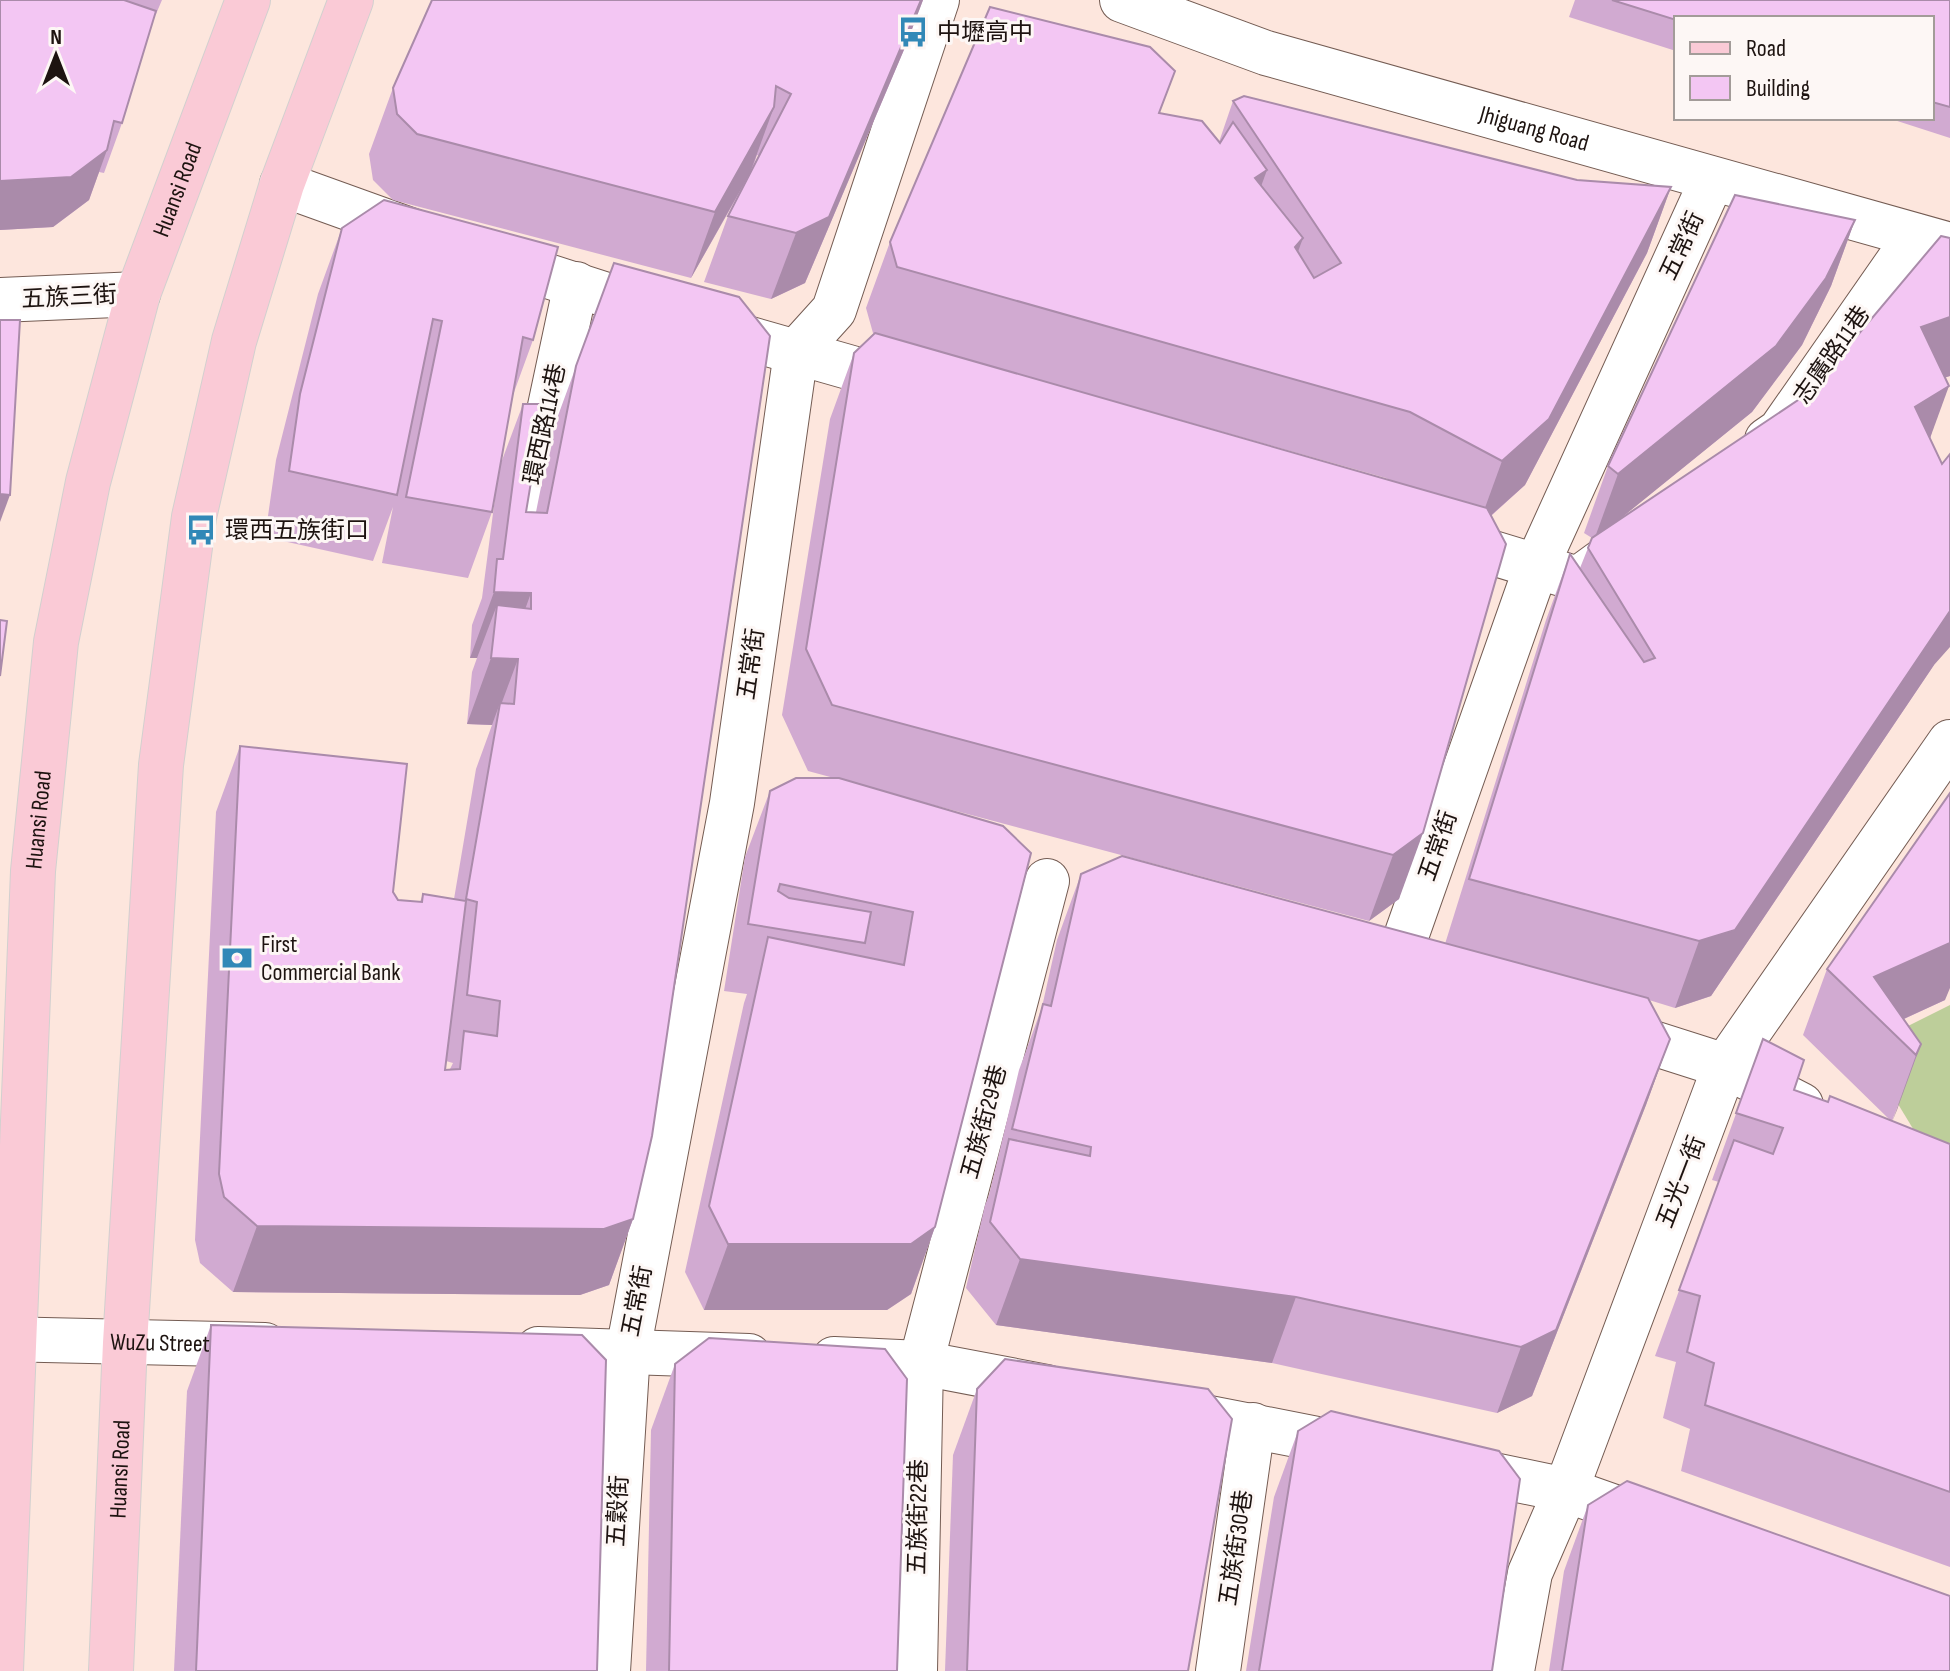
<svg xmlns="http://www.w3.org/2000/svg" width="1950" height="1671" font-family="'Sofia Sans Condensed','Noto Sans TC',sans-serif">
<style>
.green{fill:#bdce9a}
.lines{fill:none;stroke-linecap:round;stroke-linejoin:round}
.minor-casing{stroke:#745c53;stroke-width:46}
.major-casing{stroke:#d2d0cf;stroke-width:46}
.minor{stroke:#fff;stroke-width:44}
.major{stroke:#facad6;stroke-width:44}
.wall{fill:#d1aad1;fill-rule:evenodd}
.shaded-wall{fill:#aa8baa}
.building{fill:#f3c6f3;stroke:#aa8baa;stroke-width:2}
.labels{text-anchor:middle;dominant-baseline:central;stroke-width:6;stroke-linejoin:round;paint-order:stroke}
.poi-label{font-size:24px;fill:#1d1310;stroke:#fdf7f5;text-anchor:start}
.street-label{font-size:24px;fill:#1d1310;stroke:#fdf7f5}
</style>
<rect width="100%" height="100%" fill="#fde6dd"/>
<path class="green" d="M1950,1005V1167L1932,1160L1864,1048Z"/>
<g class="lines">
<g class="minor-casing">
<g id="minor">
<path id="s1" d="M1122,0L1266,53L1950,245"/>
<path d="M282,184L418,233"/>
<path d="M495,259L687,321L908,384"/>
<path d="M0,300L138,294"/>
<path d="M1767,440L1780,431L1916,236"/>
<path d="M1447,539L1578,579L1615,552"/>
<path d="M516,566L576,284"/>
<path d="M1425,971L1397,962L1537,565L1712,180"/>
<path d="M1609,1029L1725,1066L1801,1105"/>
<path id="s2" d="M0,1339L265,1345"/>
<path d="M538,1349L749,1356"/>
<path d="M834,1359L921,1363L1047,1387"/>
<path d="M1174,1411L1353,1446"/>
<path d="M1460,1468L1566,1490L1651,1520"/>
<path d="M608,1671L628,1351L732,803L796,352L834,310L937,0"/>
<path d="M915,1671L921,1363L1047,881"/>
<path d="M1218,1671L1253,1425"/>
<path d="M1512,1671L1530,1573L1566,1490L1725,1066L1950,742"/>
</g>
</g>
<g class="major-casing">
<g id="major">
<path id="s3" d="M1,1671L33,871L56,642L88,482L138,294L248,0"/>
<path id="s4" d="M111,1671L125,1343L161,765L194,517L234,341L282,184L351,0"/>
</g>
</g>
<use href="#minor" class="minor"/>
<use href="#major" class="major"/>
</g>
<g class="wall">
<path d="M0,0H162L156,14L155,13L122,123L104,173L99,172L89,200L53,227L0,230Z"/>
<path d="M432,0H923L906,45L805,283L771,299L704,282L728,216L749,176L691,278L393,200L373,180L369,154L393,88ZM757,155L759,156L751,173Z"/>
<path d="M1575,0H1950V138L1888,118H1932V18H1676V51L1569,17Z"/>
<path d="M1233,101L1577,180L1671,187L1647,253L1525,485L1491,516L1399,899L1369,921L892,794L1003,826L935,1227L911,1294L887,1310H704L685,1272L744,1003L747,994L724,991L745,857L770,791L834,778L808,771L782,715L830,419L854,353L874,333H873L866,308L890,242L1160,113L1219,142ZM1071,389L1386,478L1392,481Z"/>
<path d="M1855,220L1831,286L1802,345L1752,412L1621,518L1810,392L1950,238V376L1945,377L1930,439L1934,665L1711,996L1675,1008L1649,1000L1670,1039L1646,1105L1532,1396L1497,1413L1272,1363L996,1325L966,1288L985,1205L989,1195L1019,1070L1042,1007L1057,940L1081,874L1445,944L1546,620L1570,554L1580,568L1592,538L1584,533L1608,466Z"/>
<path d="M342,228L533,340L513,395L501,463L523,404L526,512H536L552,432L614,263L633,1219L609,1285L580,1295L233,1292L200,1263L195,1240L216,812L240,746L393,892L398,900L420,902L423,894L454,899L476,769L492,725L467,724L472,672L477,658H470L472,625L482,598L495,498L492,512L468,578L382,563L393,507L373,561L265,537L276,460L318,294ZM446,1061L453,1063L450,1069L445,1070Z"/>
<path d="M1827,969L1945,1000L1904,1019L1921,1044L1892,1121L1950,1144V1567L1681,1471L1690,1429L1663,1418L1676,1362L1655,1356L1719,1182L1712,1180L1763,1039L1794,1090L1827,1102L1890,1120L1803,1035Z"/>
<path d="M211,1325L597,1671H174L187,1391Z"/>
<path d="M675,1364L897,1671H646L651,1430Z"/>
<path d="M977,1389L1188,1671H945L953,1455Z"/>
<path d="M1298,1431L1492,1671H1246L1274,1497Z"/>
<path d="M1588,1505L1950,1671H1549L1564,1571Z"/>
</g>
<g class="shaded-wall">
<path d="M921,0H923L906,45L805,283L771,299L796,233Z"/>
<path d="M774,107L750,173L691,278L715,212Z"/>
<path d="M107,150L89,200L53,227L0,230V181Z"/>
<path d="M1267,170L1243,236L1255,178Z"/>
<path d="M1671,187L1647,253L1525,485L1478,527L1502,461Z"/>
<path d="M1855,220L1831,286L1802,345L1752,412L1594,540L1618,474Z"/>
<path d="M1303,238L1279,304L1295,247Z"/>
<path d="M1950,317V376L1897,393L1921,327Z"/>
<path d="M1949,386L1925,452L1915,407Z"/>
<path d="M0,494L10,495L0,522Z"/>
<path d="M494,592L531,593L507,659H518L498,713L500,703L492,725L467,724L491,658L497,605L477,658H470Z"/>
<path d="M1950,611V647L1934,665L1711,996L1675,1008L1699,941Z"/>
<path d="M1423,833L1399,899L1369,921L1393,855Z"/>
<path d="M1950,943V988L1945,1000L1886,1027L1874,977Z"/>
<path d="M1670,1039L1646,1105L1532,1396L1497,1413L1521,1347Z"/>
<path d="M1921,1044L1897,1110L1892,1122L1916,1055Z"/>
<path d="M633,1219L609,1285L580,1295L233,1292L257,1226Z"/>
<path d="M935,1227L911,1294L887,1310H704L728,1244Z"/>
<path d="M1020,1259L1296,1297L1272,1363L996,1325Z"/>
</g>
<g class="building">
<path d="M0,0H124L156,11L122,123L114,121L107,150L71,177L0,181Z"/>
<path d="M432,0H921L829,217L796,233L728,216L791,94L776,86L774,107L715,212L417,134L397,114L393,88Z"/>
<path d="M1612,0H1950V107L1932,102V18H1676V20Z"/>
<path d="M990,7L1150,47L1175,71L1159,113L1202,121L1220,143L1233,122L1267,170L1255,178L1303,238L1295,247L1314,278L1341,263L1233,101L1244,96L1577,180L1671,187L1549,419L1502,461L1410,412L897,267L890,242Z"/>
<path d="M1735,195L1855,220L1826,278L1776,346L1618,474L1608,466Z"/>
<path d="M384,200L558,247L533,340L523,337L492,512L406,497L442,321L433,319L397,495L289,471L300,394L342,228Z"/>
<path d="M1941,236L1950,238V317L1921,327L1949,386L1915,407L1942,464L1950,454V611L1735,930L1699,941L1469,879L1570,554L1644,662L1655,658L1588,548L1592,538L1810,392Z"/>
<path d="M614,263L739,297L770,336L652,1136L633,1219L604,1229L257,1226L224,1197L219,1174L240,746L407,764L393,892L398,900L422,902L423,894L466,901L445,1070L460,1069L464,1031L497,1036L500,1001L467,995L477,902L466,899L500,703L514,704L518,659L491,658L497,605L531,609V593L494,592L497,559H503L523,404H544L526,512L547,513L576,366Z"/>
<path d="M0,320H20L10,495L0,494Z"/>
<path d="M875,333L1487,508L1506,544L1423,833L1393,855L832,705L806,649L854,353Z"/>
<path d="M0,620L7,621L0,676Z"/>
<path d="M796,778H839L1003,826L1031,853L935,1227L911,1244H728L709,1206L768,937L904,965L913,912L780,884L778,891L789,898L871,912L865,943L748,924L770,791Z"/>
<path d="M1950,793V943L1874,977L1921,1044L1916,1055L1827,969Z"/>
<path d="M1122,856L1648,998L1670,1039L1556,1330L1521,1347L1296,1297L1020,1259L990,1222L1009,1139L1090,1156L1091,1147L1012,1129L1043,1004L1051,1006L1081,874Z"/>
<path d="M1763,1039L1804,1060L1794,1090L1828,1102L1830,1096L1950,1144V1492L1705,1405L1714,1363L1687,1352L1700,1296L1679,1290L1734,1140L1773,1154L1783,1128L1736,1113Z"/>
<path d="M211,1325L582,1335L606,1360L597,1671H196Z"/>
<path d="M709,1338L885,1349L907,1379L897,1671H669L675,1364Z"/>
<path d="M1005,1359L1208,1389L1232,1419L1188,1671H967L977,1389Z"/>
<path d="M1331,1411L1499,1451L1520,1479L1492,1671H1259L1298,1431Z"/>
<path d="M1627,1481L1950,1596V1671H1562L1588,1505Z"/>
</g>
<defs>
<g id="bus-bare" transform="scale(2.4)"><path d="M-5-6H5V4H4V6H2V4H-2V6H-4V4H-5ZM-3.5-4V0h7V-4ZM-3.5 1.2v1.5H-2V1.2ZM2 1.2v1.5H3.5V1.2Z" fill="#3188b7" stroke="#fdf7f5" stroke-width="2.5" paint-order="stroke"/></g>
<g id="bank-bare" transform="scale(2.4)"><path d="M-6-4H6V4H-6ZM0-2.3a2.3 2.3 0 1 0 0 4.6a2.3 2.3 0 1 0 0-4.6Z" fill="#3188b7" stroke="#fdf7f5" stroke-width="2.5" paint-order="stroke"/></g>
</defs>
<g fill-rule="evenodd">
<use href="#bus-bare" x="913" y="32"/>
<use href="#bus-bare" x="201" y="530"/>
<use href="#bank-bare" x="237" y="958"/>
</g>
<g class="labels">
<g class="poi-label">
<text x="937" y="32">中壢高中</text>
<text x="225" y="530">環西五族街口</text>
<text x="261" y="944">First<tspan x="261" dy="28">Commercial Bank</tspan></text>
</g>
<g class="street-label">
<text stroke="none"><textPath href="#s1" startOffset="432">Jhiguang Road</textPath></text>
<text stroke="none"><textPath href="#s3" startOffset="1500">Huansi Road</textPath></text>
<text transform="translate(1682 246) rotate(-65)">五常街</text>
<text transform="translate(69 297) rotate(-3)">五族三街</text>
<text transform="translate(1832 355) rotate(-55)">志廣路11巷</text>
<text transform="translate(545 424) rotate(-78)">環西路114巷</text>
<text transform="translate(751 664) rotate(-82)">五常街</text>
<text stroke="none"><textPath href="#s3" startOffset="852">Huansi Road</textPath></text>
<text transform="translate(1438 846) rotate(-71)">五常街</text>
<text transform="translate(984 1122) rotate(-75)">五族街29巷</text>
<text transform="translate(1681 1182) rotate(-69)">五光一街</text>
<text transform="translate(637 1301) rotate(-79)">五常街</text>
<text stroke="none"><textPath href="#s2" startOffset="160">WuZu Street</textPath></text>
<text stroke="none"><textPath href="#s4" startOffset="202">Huansi Road</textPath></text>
<text transform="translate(618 1511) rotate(-87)">五穀街</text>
<text transform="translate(918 1517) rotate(-89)">五族街22巷</text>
<text transform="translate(1236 1548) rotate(-82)">五族街30巷</text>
</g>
</g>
<rect x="1674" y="16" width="260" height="104" fill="#fdf7f5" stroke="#a39c99" stroke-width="2"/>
<rect x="1690" y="42" width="40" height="12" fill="#facad6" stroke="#a39c99" stroke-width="2"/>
<text x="1746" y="56" font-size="24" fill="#1d1310">Road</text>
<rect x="1690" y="76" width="40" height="24" fill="#f3c6f3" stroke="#a39c99" stroke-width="2"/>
<text x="1746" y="96" font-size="24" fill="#1d1310">Building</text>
<g transform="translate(56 56)" stroke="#fdf7f5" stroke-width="6" paint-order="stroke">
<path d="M0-6L14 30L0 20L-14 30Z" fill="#1d1310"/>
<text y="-12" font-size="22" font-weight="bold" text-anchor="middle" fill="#1d1310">N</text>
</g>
</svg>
